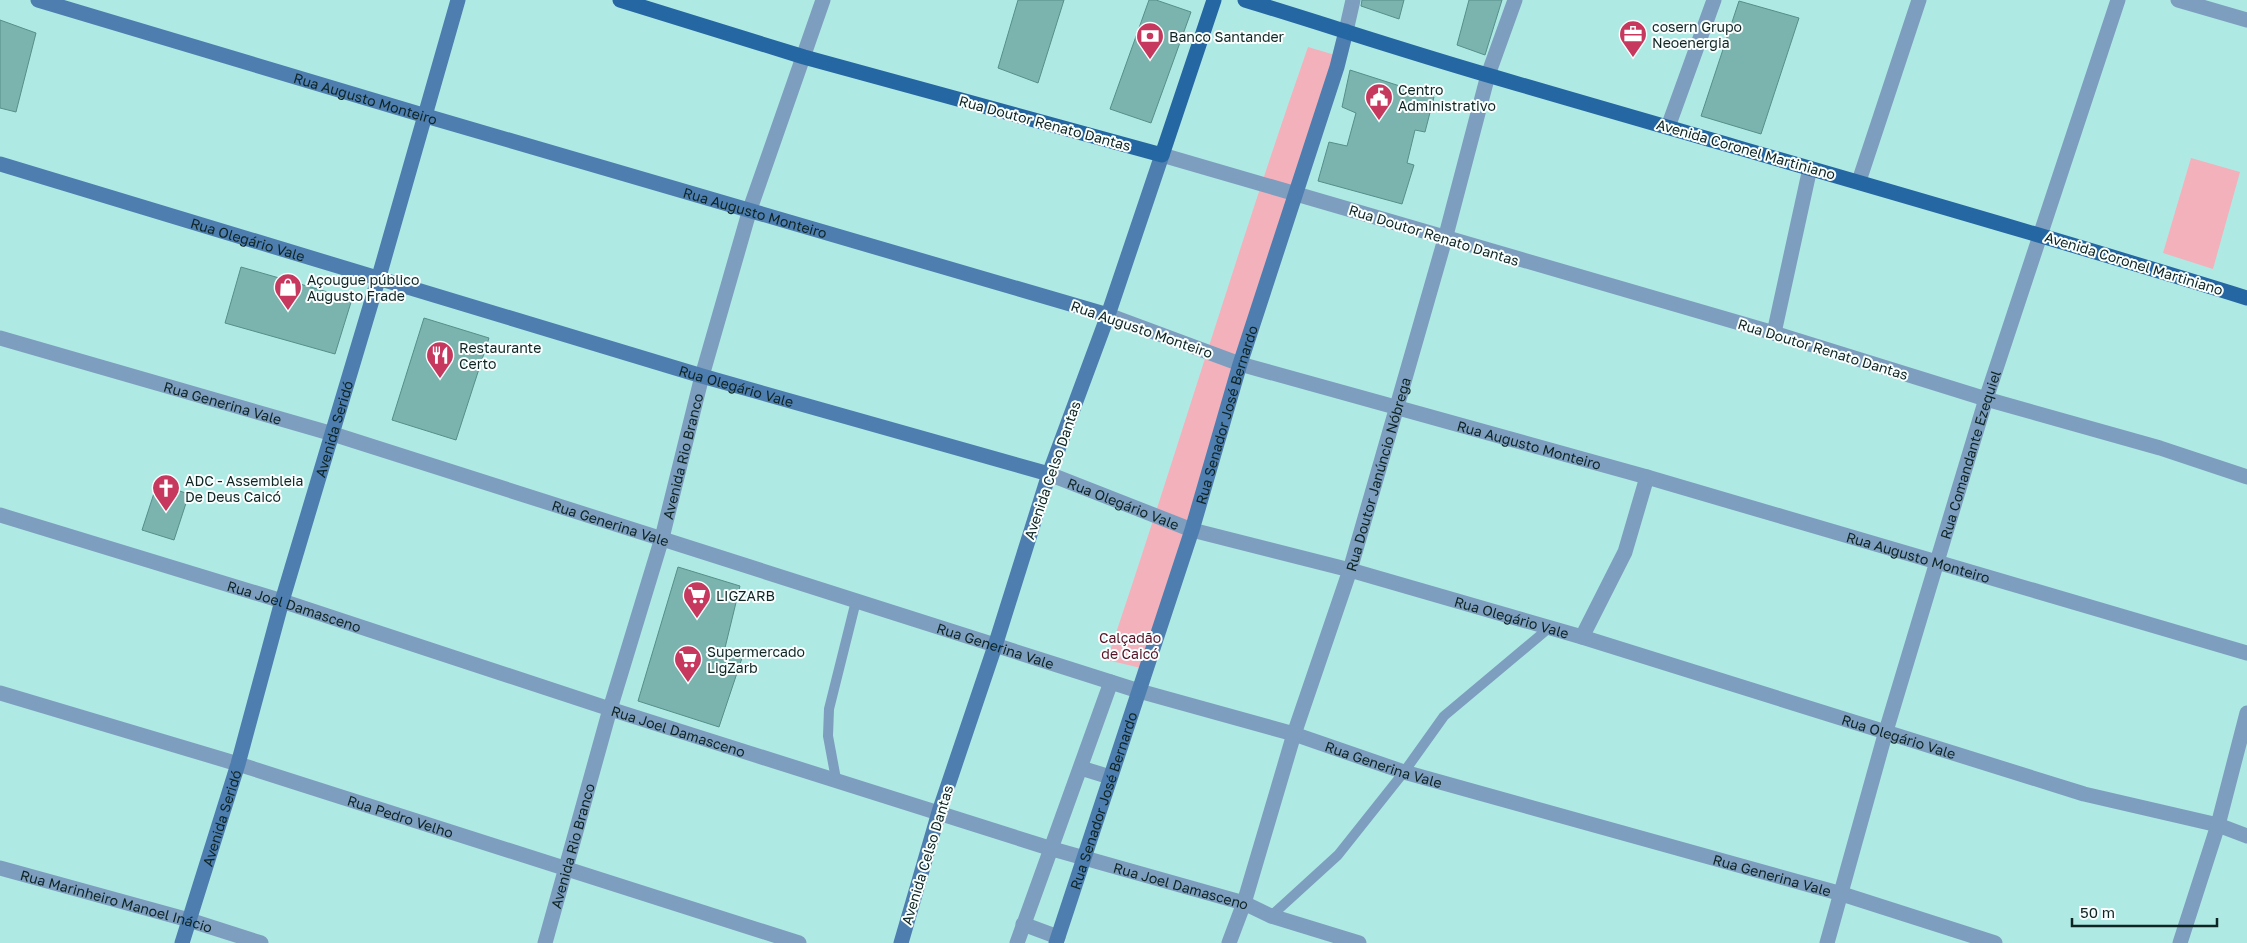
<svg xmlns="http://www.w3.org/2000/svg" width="2247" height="943" font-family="'Golos Text',sans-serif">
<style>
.green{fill:#f3b1bb}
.building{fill:#7bb4af;stroke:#568e8a}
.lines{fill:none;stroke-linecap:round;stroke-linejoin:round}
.lane{stroke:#7d9ebf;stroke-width:10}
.street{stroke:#7d9ebf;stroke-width:15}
.secondary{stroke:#4d7eaf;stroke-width:15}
.primary{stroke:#2567a3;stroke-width:15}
.labels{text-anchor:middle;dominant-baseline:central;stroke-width:4;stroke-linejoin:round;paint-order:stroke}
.poi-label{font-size:14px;fill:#0e2523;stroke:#f9fefe;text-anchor:start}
.street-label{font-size:14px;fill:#0e2523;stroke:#f9fefe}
.park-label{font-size:14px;fill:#561225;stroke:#f9fefe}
</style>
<rect width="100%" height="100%" fill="#afe9e4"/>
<g class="green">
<path d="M1308,47L1335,55L1141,668L1107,660C1176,456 1237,250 1308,47Z"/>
<path d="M2191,158L2240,172L2213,269L2163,253Z"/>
</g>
<g class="building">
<path d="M1018,0H1064L1038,83L998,68Z"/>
<path d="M1149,0H1156L1191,12L1151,123L1110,109Z"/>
<path d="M1362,0H1404L1399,19L1361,6Z"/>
<path d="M1469,0H1502L1485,55L1457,45Z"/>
<path d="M1739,1L1799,18L1761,134L1701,116Z"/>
<path d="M0,20L36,33L16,112L0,108Z"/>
<path d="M1350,70L1434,97L1425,132L1415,130L1407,163L1414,165L1402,204L1318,181L1329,142L1347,146L1356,113L1342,107Z"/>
<path d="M241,267L352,299L335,354L225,323Z"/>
<path d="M424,318L489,338L456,440L392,420Z"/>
<path d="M157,484L189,494L174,540L142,530Z"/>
<path d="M678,567L740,586L724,652L742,658L719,727L638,701Z"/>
</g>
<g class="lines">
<g class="lane">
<path d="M836,779L828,736L829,709L856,601"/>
<path d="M1271,916L1338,855L1404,772L1444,716L1549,628"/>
</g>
<g class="street">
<path d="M2178,0L2247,20"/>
<path d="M1346,31L1353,0"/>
<path d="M1668,127L1714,0"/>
<path d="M1162,155L1774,333L1986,399L2160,448L2247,477"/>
<path d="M1859,181L1919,0"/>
<path id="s1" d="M1108,315L1240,364L1647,477L2247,653"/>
<path d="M1774,333L1810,168"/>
<path id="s2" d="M0,338L333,434L1139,691L1294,734L1404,772L1842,894L1995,943"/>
<path id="s3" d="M1049,474L1192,530L1350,570L1582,637L2084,794L2218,825L2247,836"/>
<path id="s4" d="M0,515L282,601L610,709L1049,848L1244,903L1271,916L1359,943"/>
<path d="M1582,637L1625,552L1647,477"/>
<path id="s5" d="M0,693L238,764L799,943"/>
<path d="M1081,768L1110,777"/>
<path id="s6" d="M0,868L189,920L261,943"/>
<path d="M1023,924L1058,937"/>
<path id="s7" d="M545,943L610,709L662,538L702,376L750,209L823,0"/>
<path d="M1017,943L1111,682"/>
<path id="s8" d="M1229,943L1244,903L1294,734L1350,570L1445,239L1488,75L1515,0"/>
<path id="s9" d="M1827,943L1886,731L1986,399L2118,0"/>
<path d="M2180,943L2218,825L2247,713"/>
</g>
<g class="secondary">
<path id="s10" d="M38,0L426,116L1108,315"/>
<path id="s11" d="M0,164L702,376L1049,474"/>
<path id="s12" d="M182,943L238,764L282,601L378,280L458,0"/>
<path d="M901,943L939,812L995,646L1049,474L1108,315L1162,155"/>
<path id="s13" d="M1056,943L1192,530L1240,364L1337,67L1346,31"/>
</g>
<g class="primary">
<path d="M620,0L804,57L1162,155L1214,0"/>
<path d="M1245,0C1327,25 1408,52 1491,76C1743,150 1996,220 2247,298"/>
</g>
</g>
<defs>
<g id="office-pin" transform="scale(1.4375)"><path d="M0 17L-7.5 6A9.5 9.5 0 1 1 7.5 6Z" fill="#c7385e" stroke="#f9fefe"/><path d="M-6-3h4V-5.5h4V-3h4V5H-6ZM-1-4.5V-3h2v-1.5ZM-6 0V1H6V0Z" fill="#fff"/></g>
<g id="bank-pin" transform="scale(1.4375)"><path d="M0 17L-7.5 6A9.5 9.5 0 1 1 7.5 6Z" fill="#c7385e" stroke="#f9fefe"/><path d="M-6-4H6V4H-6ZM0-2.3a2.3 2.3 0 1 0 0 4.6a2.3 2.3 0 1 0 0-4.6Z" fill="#fff"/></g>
<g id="civic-pin" transform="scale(1.4375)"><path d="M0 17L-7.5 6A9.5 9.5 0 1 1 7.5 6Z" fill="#c7385e" stroke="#f9fefe"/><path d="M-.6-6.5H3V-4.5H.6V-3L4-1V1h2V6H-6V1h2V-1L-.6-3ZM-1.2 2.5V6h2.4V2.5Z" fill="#fff"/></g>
<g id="shop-pin" transform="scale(1.4375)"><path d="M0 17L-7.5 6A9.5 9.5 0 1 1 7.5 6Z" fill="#c7385e" stroke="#f9fefe"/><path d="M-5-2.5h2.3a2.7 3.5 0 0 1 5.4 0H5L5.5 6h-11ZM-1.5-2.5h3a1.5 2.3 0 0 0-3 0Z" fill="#fff"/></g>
<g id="restaurant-pin" transform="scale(1.4375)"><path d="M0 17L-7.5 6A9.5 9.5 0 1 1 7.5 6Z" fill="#c7385e" stroke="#f9fefe"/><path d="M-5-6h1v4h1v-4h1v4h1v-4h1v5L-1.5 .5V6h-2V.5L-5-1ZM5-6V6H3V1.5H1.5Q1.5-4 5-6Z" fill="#fff"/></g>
<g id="church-pin" transform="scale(1.4375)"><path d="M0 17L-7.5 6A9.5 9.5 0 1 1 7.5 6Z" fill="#c7385e" stroke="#f9fefe"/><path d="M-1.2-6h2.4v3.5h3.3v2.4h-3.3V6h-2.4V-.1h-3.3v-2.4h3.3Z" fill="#fff"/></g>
<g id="supermarket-pin" transform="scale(1.4375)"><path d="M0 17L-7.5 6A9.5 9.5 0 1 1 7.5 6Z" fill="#c7385e" stroke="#f9fefe"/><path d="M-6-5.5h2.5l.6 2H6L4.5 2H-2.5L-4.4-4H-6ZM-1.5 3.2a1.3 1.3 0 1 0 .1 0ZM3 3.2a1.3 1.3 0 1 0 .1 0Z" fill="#fff"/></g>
</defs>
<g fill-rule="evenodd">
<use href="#office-pin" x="1633" y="34"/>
<use href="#bank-pin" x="1150" y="36"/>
<use href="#civic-pin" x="1379" y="97"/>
<use href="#shop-pin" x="288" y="287"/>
<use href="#restaurant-pin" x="440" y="355"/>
<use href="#church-pin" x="166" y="488"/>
<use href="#supermarket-pin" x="697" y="595"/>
<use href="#supermarket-pin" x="688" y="659"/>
</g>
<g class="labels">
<g class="poi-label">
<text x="1652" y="26">cosern Grupo<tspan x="1652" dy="16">Neoenergia</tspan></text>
<text x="1169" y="36">Banco Santander</text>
<text x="1398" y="89">Centro<tspan x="1398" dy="16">Administrativo</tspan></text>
<text x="307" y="279">Açougue público<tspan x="307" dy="16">Augusto Frade</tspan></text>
<text x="459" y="347">Restaurante<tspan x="459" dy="16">Certo</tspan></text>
<text x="185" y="480">ADC - Assembleia<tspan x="185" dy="16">De Deus Caicó</tspan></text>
<text x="716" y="595">LIGZARB</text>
<text x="707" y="651">Supermercado<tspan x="707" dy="16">LigZarb</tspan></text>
</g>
<g class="street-label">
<text stroke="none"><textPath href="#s10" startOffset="342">Rua Augusto Monteiro</textPath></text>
<text transform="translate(1045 123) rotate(15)">Rua Doutor Renato Dantas</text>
<text transform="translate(1746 149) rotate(16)">Avenida Coronel Martiniano</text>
<text stroke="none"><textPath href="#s10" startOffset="748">Rua Augusto Monteiro</textPath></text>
<text transform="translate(1434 235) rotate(17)">Rua Doutor Renato Dantas</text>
<text stroke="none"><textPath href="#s11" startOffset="259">Rua Olegário Vale</textPath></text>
<text transform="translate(2134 263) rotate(17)">Avenida Coronel Martiniano</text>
<text transform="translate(1142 329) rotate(19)">Rua Augusto Monteiro</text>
<text transform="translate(1823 349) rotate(17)">Rua Doutor Renato Dantas</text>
<text stroke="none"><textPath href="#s11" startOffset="769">Rua Olegário Vale</textPath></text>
<text stroke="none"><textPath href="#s2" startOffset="232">Rua Generina Vale</textPath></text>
<text stroke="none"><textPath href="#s13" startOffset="555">Rua Senador José Bernardo</textPath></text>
<text stroke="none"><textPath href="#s12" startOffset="536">Avenida Seridó</textPath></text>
<text stroke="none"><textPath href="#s1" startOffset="441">Rua Augusto Monteiro</textPath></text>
<text stroke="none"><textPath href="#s7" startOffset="506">Avenida Rio Branco</textPath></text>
<text stroke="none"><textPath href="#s9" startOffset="509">Rua Comandante Ezequiel</textPath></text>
<text transform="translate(1052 470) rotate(-71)">Avenida Celso Dantas</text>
<text stroke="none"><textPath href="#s8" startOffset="492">Rua Doutor Janúncio Nóbrega</textPath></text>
<text stroke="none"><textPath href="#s3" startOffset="80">Rua Olegário Vale</textPath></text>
<text stroke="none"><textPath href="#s2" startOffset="638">Rua Generina Vale</textPath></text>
<text stroke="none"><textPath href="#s1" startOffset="846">Rua Augusto Monteiro</textPath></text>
<text stroke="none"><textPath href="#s4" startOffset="308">Rua Joel Damasceno</textPath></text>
<text stroke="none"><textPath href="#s3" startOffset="485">Rua Olegário Vale</textPath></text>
<text stroke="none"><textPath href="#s2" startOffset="1042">Rua Generina Vale</textPath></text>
<text stroke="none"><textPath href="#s4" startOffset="712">Rua Joel Damasceno</textPath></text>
<text stroke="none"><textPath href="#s3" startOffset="890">Rua Olegário Vale</textPath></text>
<text stroke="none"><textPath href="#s2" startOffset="1448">Rua Generina Vale</textPath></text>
<text stroke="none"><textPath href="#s13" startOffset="150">Rua Senador José Bernardo</textPath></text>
<text stroke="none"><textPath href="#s5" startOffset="419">Rua Pedro Velho</textPath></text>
<text stroke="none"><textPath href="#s12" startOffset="131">Avenida Seridó</textPath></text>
<text stroke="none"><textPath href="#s7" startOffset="101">Avenida Rio Branco</textPath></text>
<text transform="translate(927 855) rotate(-73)">Avenida Celso Dantas</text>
<text stroke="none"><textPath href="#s2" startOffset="1852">Rua Generina Vale</textPath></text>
<text stroke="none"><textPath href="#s4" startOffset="1238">Rua Joel Damasceno</textPath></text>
<text stroke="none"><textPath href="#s6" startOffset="121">Rua Marinheiro Manoel Inácio</textPath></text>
</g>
<g class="park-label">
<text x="1130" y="637">Calçadão<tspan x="1130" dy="16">de Caicó</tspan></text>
</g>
</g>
<path d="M2072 918v8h145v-8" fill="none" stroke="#0e2523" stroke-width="2.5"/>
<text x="2080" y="918" font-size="15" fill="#0e2523" stroke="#f9fefe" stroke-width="4" paint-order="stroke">50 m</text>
</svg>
